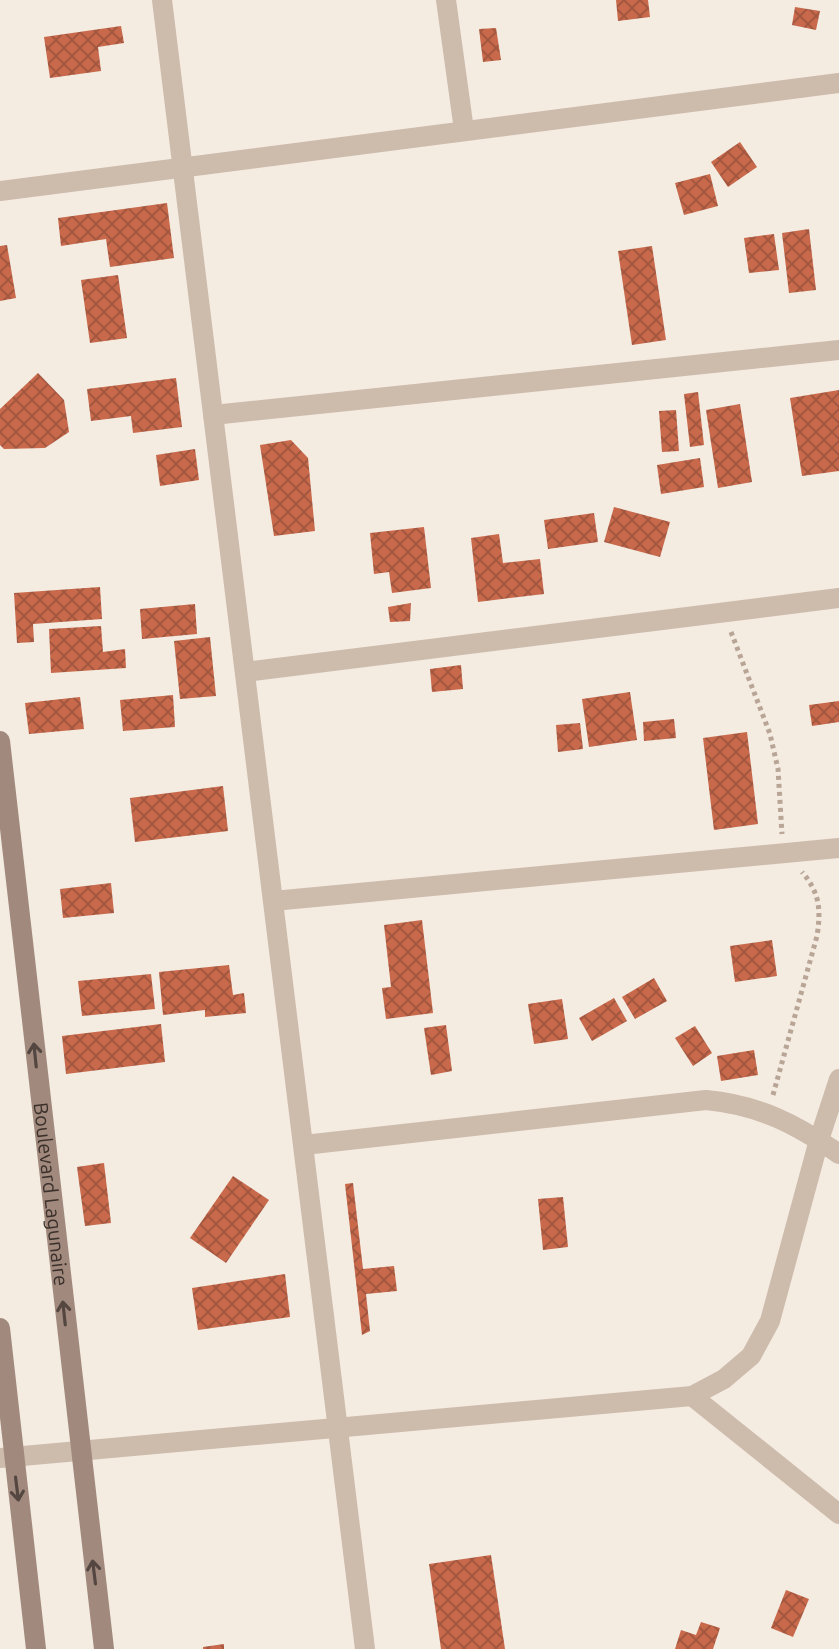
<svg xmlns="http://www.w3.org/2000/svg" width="839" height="1649" font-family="Ubuntu,sans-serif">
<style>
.building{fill:url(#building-cross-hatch)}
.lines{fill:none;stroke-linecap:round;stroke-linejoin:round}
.path{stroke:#b9a596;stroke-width:5;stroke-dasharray:4 4;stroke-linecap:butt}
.minor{stroke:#cdbbac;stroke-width:20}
.tertiary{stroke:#cdbbac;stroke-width:20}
.secondary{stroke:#a18a7d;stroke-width:20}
.oneway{stroke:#544640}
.labels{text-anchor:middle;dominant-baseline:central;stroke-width:6;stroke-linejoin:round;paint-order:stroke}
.street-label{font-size:20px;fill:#3b302b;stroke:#fbf5ee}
</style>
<defs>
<pattern id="building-cross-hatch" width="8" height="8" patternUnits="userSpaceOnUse" patternTransform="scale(2)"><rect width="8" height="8" fill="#c8694b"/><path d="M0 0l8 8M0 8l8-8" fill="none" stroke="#a4573f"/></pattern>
</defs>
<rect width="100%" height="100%" fill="#f4ebe1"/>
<g class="building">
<path d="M616,0H648L650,17L618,21Z"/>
<path d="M795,7L820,11L816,30L792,25Z"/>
<path d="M121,26L124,43L98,47L101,71L50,78L44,37Z"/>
<path d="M496,28L501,60L483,62L479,29Z"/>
<path d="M740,142L757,167L728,187L711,162Z"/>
<path d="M710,174L718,206L684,215L675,183Z"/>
<path d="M167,203L174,258L110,267L106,239L61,246L58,218Z"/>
<path d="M809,229L816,290L789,293L782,233Z"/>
<path d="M774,234L779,270L749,273L744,238Z"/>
<path d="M7,245L16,298L0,301V246Z"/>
<path d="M652,246L666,340L632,345L618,251Z"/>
<path d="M118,275L127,338L90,343L81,280Z"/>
<path d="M38,373L64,400L69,432L45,448L4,449L0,445V409Z"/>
<path d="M176,378L182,427L133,433L131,416L91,421L87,389Z"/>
<path d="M839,390V471L802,476L790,398Z"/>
<path d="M698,392L704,445L690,447L684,394Z"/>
<path d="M740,404L752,482L718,488L706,410Z"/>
<path d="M676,410L679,451L662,452L659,411Z"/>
<path d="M291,440L308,458L315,531L274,536L260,445Z"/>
<path d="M195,449L199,480L160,486L156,455Z"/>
<path d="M700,458L704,487L661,494L657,465Z"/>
<path d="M614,507L670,522L660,557L604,542Z"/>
<path d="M594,513L598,542L548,549L544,520Z"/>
<path d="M424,527L431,588L392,593L389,572L374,574L370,533Z"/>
<path d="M499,534L503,563L540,559L544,594L478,602L471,538Z"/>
<path d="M100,587L102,619L33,624L34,642L17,643L14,593Z"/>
<path d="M411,603L410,621L390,622L388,607Z"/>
<path d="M195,604L197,634L142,639L140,609Z"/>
<path d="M101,626L103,652L125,649L126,668L51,673L49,629Z"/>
<path d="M210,637L216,696L180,699L174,641Z"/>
<path d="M461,665L463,689L432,692L430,669Z"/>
<path d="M630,692L637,740L589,747L582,699Z"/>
<path d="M173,695L175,727L123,731L120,700Z"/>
<path d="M80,697L84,729L29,734L25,703Z"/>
<path d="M839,701V722L812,726L809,705Z"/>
<path d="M674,719L676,738L644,741L643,722Z"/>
<path d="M580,723L583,749L558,752L556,725Z"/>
<path d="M747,732L758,824L714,830L703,738Z"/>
<path d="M223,786L228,831L135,842L130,798Z"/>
<path d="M111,883L114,913L63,918L60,889Z"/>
<path d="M422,920L433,1013L386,1019L382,988L391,987L384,925Z"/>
<path d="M772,940L777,976L735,982L730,946Z"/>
<path d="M229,965L233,995L244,993L246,1013L205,1017V1010L163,1015L159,972Z"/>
<path d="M151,974L155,1009L82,1016L78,981Z"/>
<path d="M654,978L667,1001L635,1019L622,997Z"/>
<path d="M614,998L627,1021L592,1041L579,1018Z"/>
<path d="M562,999L568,1039L534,1044L528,1004Z"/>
<path d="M161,1024L165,1062L66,1074L62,1036Z"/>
<path d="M446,1025L452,1071L431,1075L424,1028Z"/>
<path d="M695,1026L712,1053L693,1066L675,1038Z"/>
<path d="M754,1050L758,1075L721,1081L717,1056Z"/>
<path d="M104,1163L111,1223L85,1226L77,1167Z"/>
<path d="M233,1176L269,1200L226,1263L190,1238Z"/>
<path d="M353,1183L363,1269L394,1266L397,1291L366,1294L370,1331L362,1335L345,1184Z"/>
<path d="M563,1197L568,1247L543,1250L538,1199Z"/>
<path d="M285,1274L290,1317L198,1330L192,1288Z"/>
<path d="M491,1555L505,1649H441L429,1564Z"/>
<path d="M786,1590L809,1599L793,1637L771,1628Z"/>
<path d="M701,1622L720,1628L713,1649H675L681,1630L696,1635Z"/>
<path d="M224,1644V1649H203V1647Z"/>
</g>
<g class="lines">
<g class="path">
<path d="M731,632L770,734L778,769L782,834"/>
<path d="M773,1095L817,936C821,910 820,893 802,872"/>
</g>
<g class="minor">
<path d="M162,0L365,1649"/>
<path d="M446,0L464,130"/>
<path d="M0,191L839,83"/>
<path d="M213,415L839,350"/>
<path d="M245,672L839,598"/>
<path d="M273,901L839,848"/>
<path d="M304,1145L706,1100C759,1105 796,1124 839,1154"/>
<path d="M692,1396L839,1514"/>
</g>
<path class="tertiary" d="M0,1458L692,1396L724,1379L751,1356L770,1321L819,1140L839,1079"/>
<g class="secondary">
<path id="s1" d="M0,741L104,1649"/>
<path d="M0,1328L36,1649"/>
</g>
</g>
<defs><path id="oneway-shaft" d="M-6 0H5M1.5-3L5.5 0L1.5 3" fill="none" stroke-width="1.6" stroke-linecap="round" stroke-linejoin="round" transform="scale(2)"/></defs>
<g class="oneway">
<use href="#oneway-shaft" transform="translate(35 1055) rotate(-96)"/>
<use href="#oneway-shaft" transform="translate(64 1313) rotate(-96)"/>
<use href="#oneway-shaft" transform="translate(17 1489) rotate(83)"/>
<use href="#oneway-shaft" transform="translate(94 1572) rotate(-97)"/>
</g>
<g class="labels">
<g class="street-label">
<text stroke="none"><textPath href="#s1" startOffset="456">Boulevard Lagunaire</textPath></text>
</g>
</g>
</svg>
